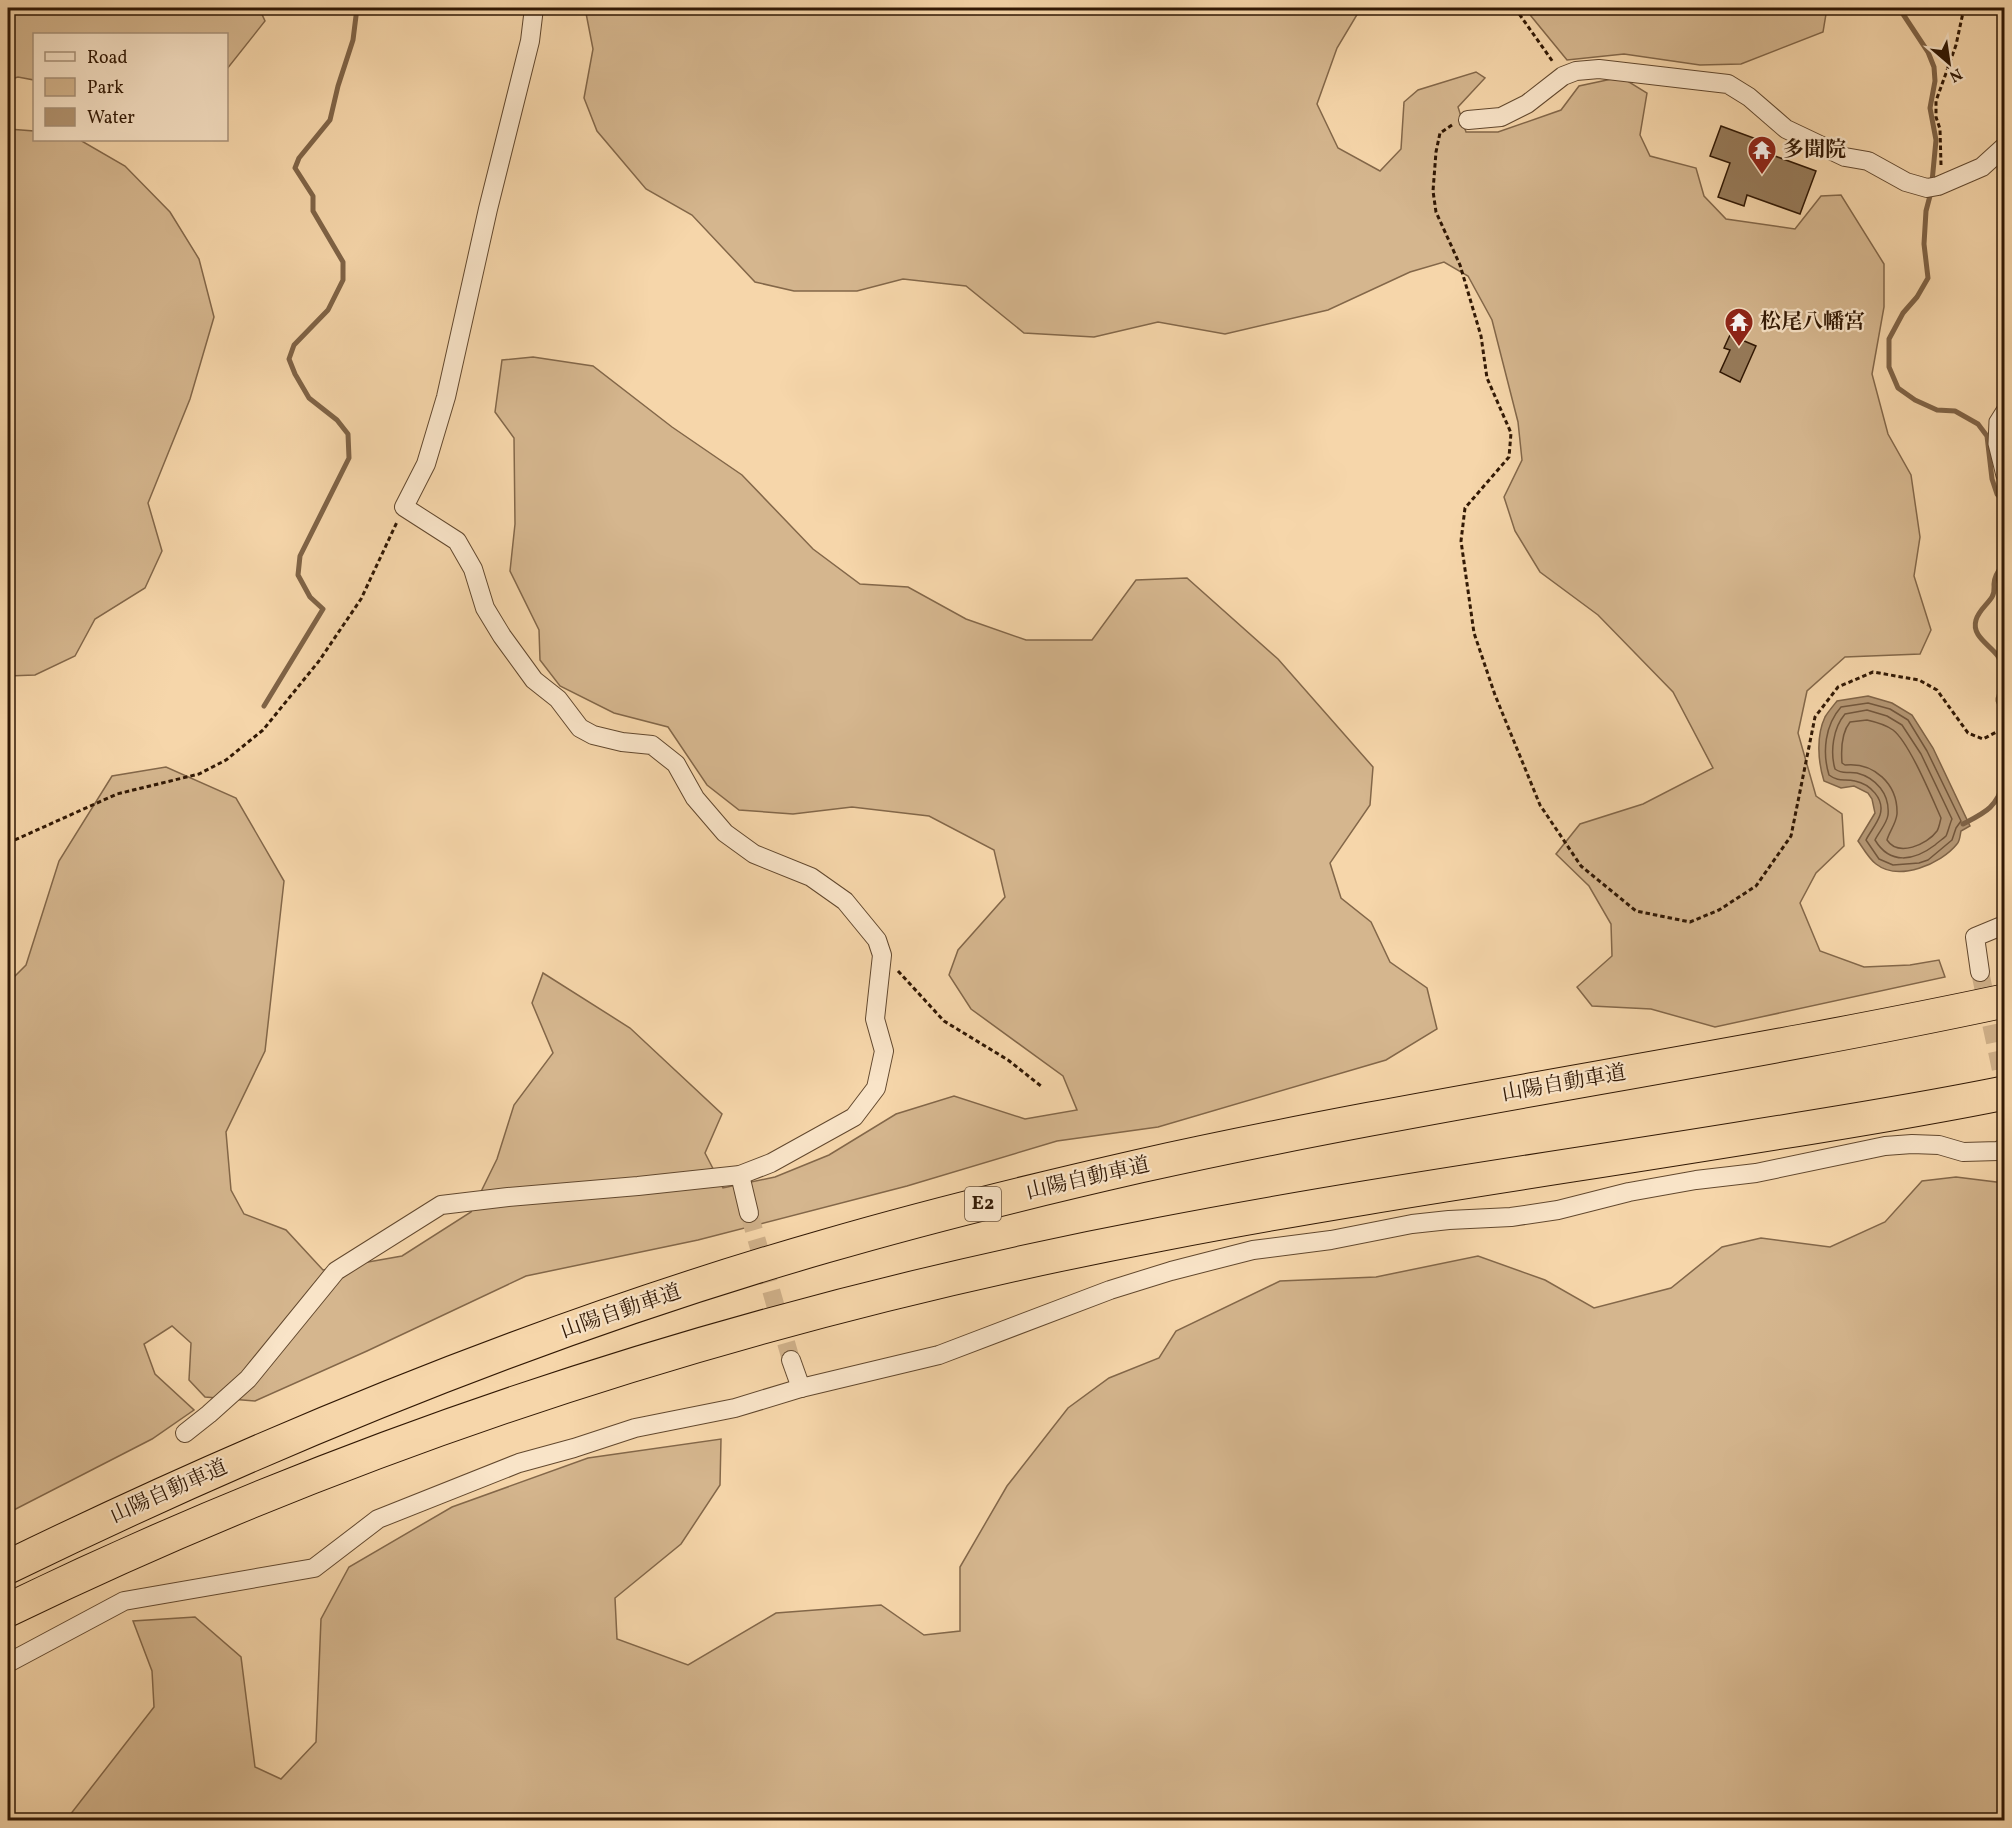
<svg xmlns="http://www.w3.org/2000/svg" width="2012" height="1828" font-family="Vollkorn,'Noto Serif JP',serif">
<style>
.green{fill:#d5b68e;stroke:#836749;stroke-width:1.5}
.water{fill:#b39572;stroke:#7f6346;stroke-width:1.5}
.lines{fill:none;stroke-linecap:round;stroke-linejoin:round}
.shore{stroke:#72563b;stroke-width:1.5}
.stream{stroke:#7f6346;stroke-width:5}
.building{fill:#977b5a;stroke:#311804;stroke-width:1.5}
.minor-tunnel{stroke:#cfb089;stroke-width:18;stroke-dasharray:18 9;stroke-linecap:butt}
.service-casing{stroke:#62482e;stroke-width:11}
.minor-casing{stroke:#62482e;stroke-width:20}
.motorway-casing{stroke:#311804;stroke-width:35}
.path{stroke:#311804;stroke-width:3;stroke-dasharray:4.5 3;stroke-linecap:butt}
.service{stroke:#f9e4c8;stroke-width:9}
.minor{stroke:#f9e4c8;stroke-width:18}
.motorway{stroke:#f6d6aa;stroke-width:33}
.labels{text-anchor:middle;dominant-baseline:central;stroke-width:4.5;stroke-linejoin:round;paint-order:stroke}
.shield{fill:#f9e4c8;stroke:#6d553f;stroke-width:1.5}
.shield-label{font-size:20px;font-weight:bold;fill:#311804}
.poi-label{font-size:21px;font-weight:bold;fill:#311804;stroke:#f9e4c8;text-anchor:start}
.street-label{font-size:21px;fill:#311804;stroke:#f9e4c8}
</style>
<rect width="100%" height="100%" fill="#f6d6aa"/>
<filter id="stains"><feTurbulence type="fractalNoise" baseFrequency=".00333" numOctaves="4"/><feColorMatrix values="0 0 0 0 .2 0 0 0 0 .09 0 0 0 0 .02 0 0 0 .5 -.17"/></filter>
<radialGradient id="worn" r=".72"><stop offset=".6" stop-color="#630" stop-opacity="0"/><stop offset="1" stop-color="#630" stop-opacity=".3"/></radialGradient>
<g class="green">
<path d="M8,8H259L265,21L227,69L226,34H34V80L18,77L8,80Z"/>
<path d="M585,8H1361L1337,48L1317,104L1338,148L1380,171L1401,149L1404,102L1418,90L1476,72L1485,78L1458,107L1466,132H1498L1561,110L1579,86L1621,77L1647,93L1640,135L1650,156L1696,168L1704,196L1726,219L1795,229L1821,196L1841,195L1884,264V307L1872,374L1888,434L1911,475L1920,537L1914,576L1931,630L1920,654L1845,657L1807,691L1798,733L1816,796L1842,814L1844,846L1816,873L1800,903L1820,951L1864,967L1910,965L1939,960L1945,977L1715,1027L1651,1009L1592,1006L1577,987L1612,956L1611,924L1589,886L1556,854L1580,824L1643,804L1713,768L1673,692L1598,615L1540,572L1515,531L1504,497L1522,460L1518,422L1492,320L1468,276L1444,262L1410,272L1328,310L1225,334L1158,322L1094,337L1024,333L966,286L903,279L857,291H794L755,282L692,215L646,189L597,131L584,98L593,49Z"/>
<path d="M1527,8H1827L1823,32L1741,64L1700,65L1624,54L1567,60L1531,16Z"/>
<path d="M8,129L34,131V140H80L125,166L170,212L199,259L214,317L190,399L148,503L162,551L145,588L95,619L75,656L35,675L8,676Z"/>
<path d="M533,357L593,366L672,427L742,475L813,549L860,584L908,587L966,619L1026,640H1092L1136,580L1187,578L1278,659L1373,767L1370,805L1330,863L1341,898L1371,922L1390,962L1427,988L1437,1029L1386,1060L1158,1127L1057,1141L907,1186L698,1240L526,1276L367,1351L255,1401L205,1397L189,1380L191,1343L172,1326L144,1344L155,1374L194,1410L152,1439L8,1513V983L26,965L59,861L112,776L166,767L236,798L284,881L265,1051L226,1132L231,1190L244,1214L286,1230L323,1270L402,1256L471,1212L497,1159L514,1105L553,1053L532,1003L543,973L630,1028L722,1114L705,1153L723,1188L775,1177L829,1155L896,1114L954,1096L1025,1119L1077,1110L1063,1076L971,1009L949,975L958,950L1005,897L994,850L929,816L852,807L793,814L739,810L707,785L668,727L614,713L560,686L540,660L539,630L510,571L515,524L514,438L495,412L502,360Z"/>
<path d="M1956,1177L2004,1183V1820H66L154,1707L152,1671L133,1621L195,1617L241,1657L255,1767L281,1779L316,1742L321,1619L349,1567L452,1507L588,1458L721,1439L720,1485L681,1544L615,1598L617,1639L688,1665L776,1613L881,1605L924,1635L960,1631V1567L1007,1486L1068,1408L1109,1378L1159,1358L1176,1331L1280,1281L1376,1277L1478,1256L1545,1280L1594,1308L1671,1288L1722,1247L1761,1238L1830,1247L1885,1222L1922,1181Z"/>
</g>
<path class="water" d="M1868,696L1892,703L1912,715L1933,748L1970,826L1961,831C1960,835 1960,841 1957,844C1941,864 1899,882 1876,864C1869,859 1863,848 1858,841L1875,813L1872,799L1868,793L1854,786L1841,788L1824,781C1818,762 1816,736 1825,717C1828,712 1833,706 1837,701Z"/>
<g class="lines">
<g class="shore">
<path d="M1868,703L1890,709L1908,720L1927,751L1961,821L1956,828L1952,840L1928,860L1919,863L1893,865L1879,859L1866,840C1870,832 1877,824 1880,815C1885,799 1870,784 1855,781C1844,778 1840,783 1829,775C1822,752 1825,725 1841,707Z"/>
<path d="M1867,710L1887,716L1902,725L1921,754L1952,819C1950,823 1948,832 1946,836C1943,839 1938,842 1935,845C1914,861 1890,865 1875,840C1879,832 1887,823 1888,815C1890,794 1876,778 1857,773C1848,771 1843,775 1835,769C1830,752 1833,728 1845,714Z"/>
<path d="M1867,720C1876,722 1886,725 1893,730C1909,742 1932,798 1941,818C1940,822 1939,828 1937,831C1927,845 1898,857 1887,840C1889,832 1896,824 1897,814C1898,784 1874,762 1845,765L1842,763C1841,750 1842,732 1850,722Z"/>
</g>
<g class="stream">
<path d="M1899,8L1928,52L1934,67L1935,81L1930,108L1936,140L1932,182"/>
<path d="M1931,192L1926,211L1924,244L1928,278L1917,297L1903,313L1889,339V367L1898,388L1915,400L1937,410L1955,411L1978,424L1987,436L1992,479L1997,494L2004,502"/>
<path d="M2004,563C2000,568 1994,577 1994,584C1994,589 1995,592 1992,597C1987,605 1979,610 1976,620C1970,640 2000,648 2002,666C2003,672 2003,680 2002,685C2000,698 1993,698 2004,710"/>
<path d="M264,706L323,609L310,597L298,575L300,556L349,458L348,434L337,420L309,398L295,374L289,359L294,345L328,310L343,280V262L313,211V196L295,168L299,158L330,120L338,86L353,40L357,8"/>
<path d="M1963,824C1986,812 1996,808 2004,782"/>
</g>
</g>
<g class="building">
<path d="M1721,126L1767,143L1764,152L1816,171L1800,214L1747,195L1744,206L1718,197L1730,163L1710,156Z"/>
<path d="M1730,335L1756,346L1740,382L1720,372L1730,350L1724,348Z"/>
</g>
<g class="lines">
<g class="minor-tunnel">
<path d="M1980,972L2004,1084"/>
<path d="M749,1213L791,1360"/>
</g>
<g class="service-casing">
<path id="service" d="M2001,476L1993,444L1994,421L2004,405"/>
</g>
<g class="minor-casing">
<g id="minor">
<path d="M1468,120L1501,117L1527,104L1563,76L1576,71L1599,69L1728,84L1749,97L1786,129L1845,157L1868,161L1906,182L1927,188L1938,186L1982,167L2004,147"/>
<path d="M1980,972L1975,937L2004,925"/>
<path d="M740,1175L749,1213"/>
<path d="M791,1360L801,1388"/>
<path d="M185,1433L209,1414L248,1379L336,1271L441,1205L508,1197L638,1186L740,1175L771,1163L854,1117L876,1088L884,1051L875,1019L882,955L877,940L845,901L811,877L754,854L725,833L695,798L676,764L652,745L622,742L593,735L580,728L558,699L534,680L502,636L485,608L473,569L457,541L404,507L426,464L446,397L488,209L530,41L534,8"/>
<path d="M8,1663L124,1601L314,1568L378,1519L519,1463L574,1448L635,1428L735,1408L801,1388L939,1355L1110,1290L1171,1271L1253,1250L1331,1240L1412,1224L1449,1220L1511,1217L1558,1210L1629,1192L1696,1180L1756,1173L1885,1146L1912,1144L1939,1145L1963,1152L1998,1151L2004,1148"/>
</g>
</g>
<g class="motorway-casing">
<g id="motorway">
<path d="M8,1567C271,1439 544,1327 826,1246C929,1216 1035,1190 1140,1166C1427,1102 1718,1062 2004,1001"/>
<path d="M8,1610C373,1433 763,1310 1162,1234C1353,1197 1546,1170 1738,1139C1827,1125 1916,1111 2004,1093"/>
</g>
</g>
<g class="path">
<path d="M1515,8L1553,62"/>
<path d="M1452,125L1440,133L1436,152L1433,191L1436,212L1460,265L1481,336L1487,378L1511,433L1509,457L1465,508L1461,541L1474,633L1495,695L1540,805L1581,866L1636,911L1690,922L1719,910L1756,886L1791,836L1815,717L1838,687L1873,672L1919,680L1937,690L1968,733L1983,739L2004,728"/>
<path d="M1941,165L1940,129L1936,117V101L1956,45L1964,8"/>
<path d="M8,843L117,794L199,774L226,760L263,730L319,661L361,599L397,522"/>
<path d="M898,971L944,1021L1008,1060L1041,1086"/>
</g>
<use href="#service" class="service"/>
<use href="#minor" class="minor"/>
<use href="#motorway" class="motorway"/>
</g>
<defs>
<g id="temple-pin" transform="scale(1.5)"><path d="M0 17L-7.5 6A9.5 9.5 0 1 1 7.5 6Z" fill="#8f2418" stroke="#f9e4c8"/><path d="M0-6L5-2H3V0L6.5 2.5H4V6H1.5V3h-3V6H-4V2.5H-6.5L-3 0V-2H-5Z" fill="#fff"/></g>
</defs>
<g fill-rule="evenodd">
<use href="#temple-pin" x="1762" y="150"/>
<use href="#temple-pin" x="1739" y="322"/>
</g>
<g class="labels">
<rect class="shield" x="965" y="1187" width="36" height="34" rx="4.5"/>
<g class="shield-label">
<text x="983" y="1204">E2</text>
</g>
<g class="poi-label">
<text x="1783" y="150">多聞院</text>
<text x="1760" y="322">松尾八幡宮</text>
</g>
<g class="street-label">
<text transform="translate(1564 1084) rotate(-10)">山陽自動車道</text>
<text transform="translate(1088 1179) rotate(-13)">山陽自動車道</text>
<text transform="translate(621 1312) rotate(-19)">山陽自動車道</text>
<text transform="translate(169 1492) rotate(-24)">山陽自動車道</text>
</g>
</g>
<rect width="2012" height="1828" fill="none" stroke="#f6d6aa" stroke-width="30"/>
<rect x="9" y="9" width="1994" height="1810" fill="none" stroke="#311804" stroke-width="3"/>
<rect x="15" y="15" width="1982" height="1798" fill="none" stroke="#311804" stroke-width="1.5"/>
<rect x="33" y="33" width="195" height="108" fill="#f9e4c8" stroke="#a9927a" stroke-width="1.5"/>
<rect x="45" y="52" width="30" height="9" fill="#f9e4c8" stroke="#a9927a" stroke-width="1.5"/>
<text x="87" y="63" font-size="18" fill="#311804">Road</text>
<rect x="45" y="78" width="30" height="18" fill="#d5b68e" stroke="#a9927a" stroke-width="1.5"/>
<text x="87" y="93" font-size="18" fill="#311804">Park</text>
<rect x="45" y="108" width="30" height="18" fill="#b39572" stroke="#a9927a" stroke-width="1.5"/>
<text x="87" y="123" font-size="18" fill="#311804">Water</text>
<g transform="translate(1949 63) rotate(151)" stroke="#f9e4c8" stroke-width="4.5" paint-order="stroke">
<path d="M0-4.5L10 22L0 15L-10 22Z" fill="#311804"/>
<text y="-9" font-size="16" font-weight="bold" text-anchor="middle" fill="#311804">N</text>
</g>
<rect width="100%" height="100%" filter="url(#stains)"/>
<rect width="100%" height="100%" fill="url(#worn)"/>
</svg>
